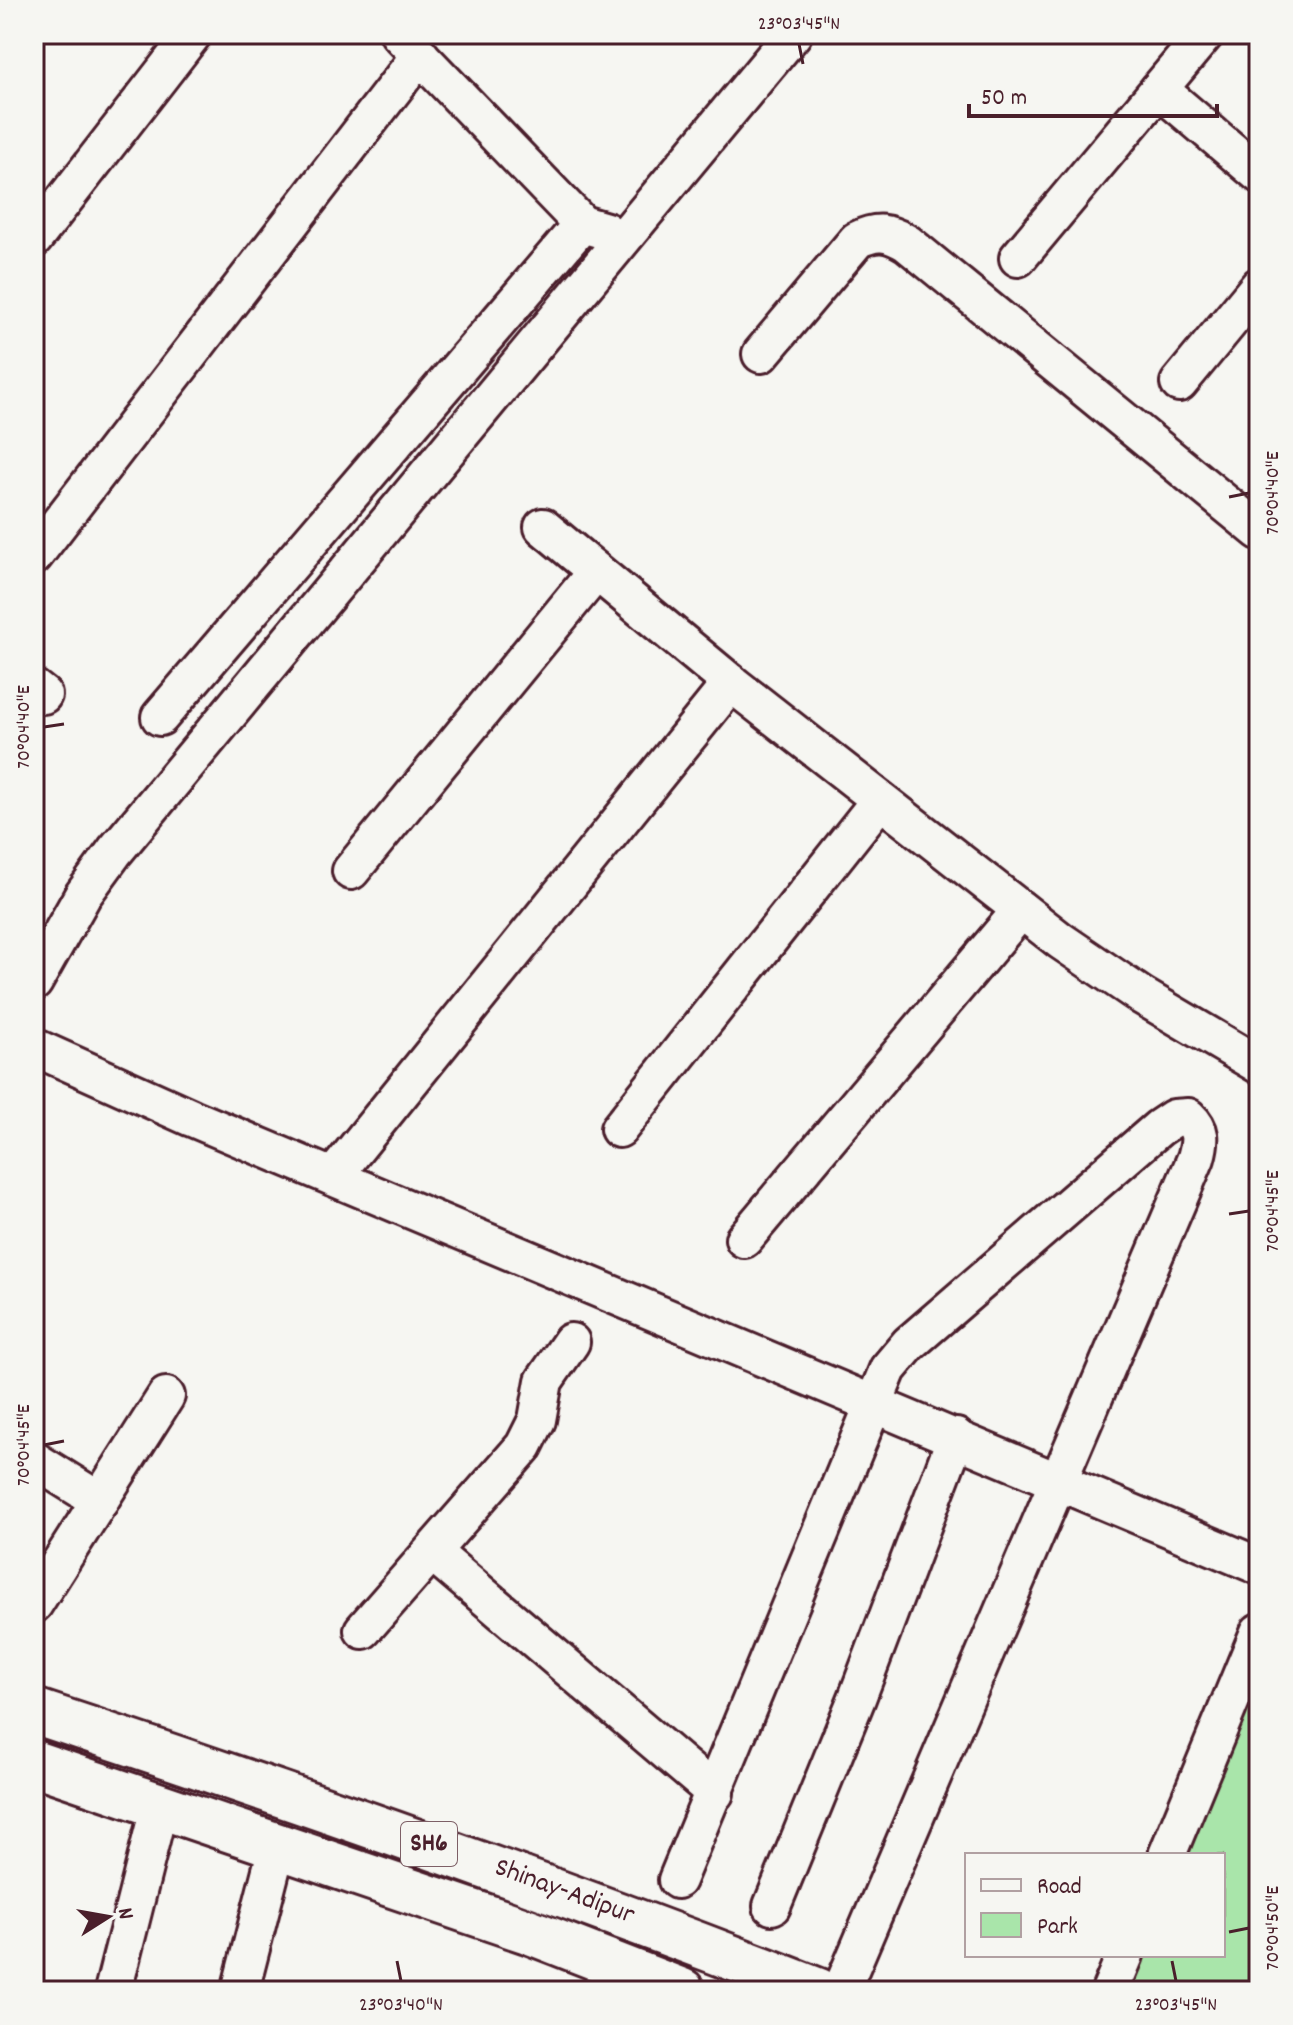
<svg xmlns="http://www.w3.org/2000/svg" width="1293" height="2025" font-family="Dekko,sans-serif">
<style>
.green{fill:#a9e5aa;stroke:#7a826a;stroke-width:2}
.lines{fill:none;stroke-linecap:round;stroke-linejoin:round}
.minor-casing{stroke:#4a1f2b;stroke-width:42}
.major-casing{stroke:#4a1f2b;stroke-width:50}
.minor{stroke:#f6f6f2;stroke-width:36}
.major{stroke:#f6f6f2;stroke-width:44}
.ticks{fill:none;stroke:#4a1f2b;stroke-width:3}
.labels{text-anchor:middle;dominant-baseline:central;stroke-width:7;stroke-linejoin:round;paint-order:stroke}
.shield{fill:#f6f6f2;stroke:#7e6067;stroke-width:2}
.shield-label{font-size:26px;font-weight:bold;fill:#4a1f2b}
.street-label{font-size:28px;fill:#4a1f2b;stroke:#f6f6f2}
.neatline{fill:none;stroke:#4a1f2b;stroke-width:3}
.ticks-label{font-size:20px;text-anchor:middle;fill:#4a1f2b}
</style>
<rect width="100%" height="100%" fill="#f6f6f2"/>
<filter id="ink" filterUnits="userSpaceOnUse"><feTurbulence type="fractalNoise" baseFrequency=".0125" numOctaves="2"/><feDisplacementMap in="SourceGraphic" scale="16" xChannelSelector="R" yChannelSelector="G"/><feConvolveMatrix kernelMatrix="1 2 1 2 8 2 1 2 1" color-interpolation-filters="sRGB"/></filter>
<g filter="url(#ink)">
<path class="green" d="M1259,1609V1991H1089L1105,1955H1223V1855H1150Z"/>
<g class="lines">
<g class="minor-casing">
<g id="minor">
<path d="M399,34L582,224L606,231"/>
<path d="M1159,89L1259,174"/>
<path d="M34,239L193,34"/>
<path d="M1018,258L1205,34"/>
<path d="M761,354L857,240C877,230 888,232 907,243L1259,531"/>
<path d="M1179,383L1259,286"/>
<path d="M543,527L731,683L1061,941L1142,996L1259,1065"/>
<path d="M34,556L420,55"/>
<path d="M34,688L43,695"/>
<path d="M160,717L582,224"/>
<path d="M351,871L596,572"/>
<path d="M34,982L83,895L115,851L793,34"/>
<path d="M34,1047L192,1118L1259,1566"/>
<path d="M619,1129L880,800"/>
<path d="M333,1177L731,683"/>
<path d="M744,1239L1021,910"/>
<path d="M34,1460L100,1501"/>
<path d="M432,1552L715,1793"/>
<path d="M34,1604L166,1396"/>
<path d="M363,1630L524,1446L537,1420L544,1381L571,1342"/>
<path d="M1167,1855L1259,1632"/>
<path d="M677,1880L888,1369L909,1344L1159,1128L1174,1118L1188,1117C1202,1130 1201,1140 1196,1158L841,1991"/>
<path d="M772,1906L857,1698L956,1437"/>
<path d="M113,1991L160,1804"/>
<path d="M240,1991L278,1843"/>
<path d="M1110,1991L1125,1955"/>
</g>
</g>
<g class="major-casing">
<g id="major">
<path d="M34,1711C298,1798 559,1890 819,1991"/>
<path d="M34,1763L528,1931L682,1991"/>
</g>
</g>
<use href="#minor" class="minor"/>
<use href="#major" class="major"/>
</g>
</g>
<path class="ticks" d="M799,44L803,64M1229,497L1249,493M44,727L64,724M1229,1214L1249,1211M44,1445L64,1441M1229,1932L1249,1928M397,1961L401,1981M1172,1961L1176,1981"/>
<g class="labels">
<rect class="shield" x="401" y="1822" width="56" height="44" rx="6"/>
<g class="shield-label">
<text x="429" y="1844">SH6</text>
</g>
<g class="street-label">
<text transform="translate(564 1893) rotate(20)">Shinay-Adipur</text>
</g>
</g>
<rect width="1293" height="2025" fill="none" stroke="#f6f6f2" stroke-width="88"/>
<rect x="965" y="1853" width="260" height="104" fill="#f6f6f2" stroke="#b1a0a2" stroke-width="2"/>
<rect x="981" y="1879" width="40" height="12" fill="#f6f6f2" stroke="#b1a0a2" stroke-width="2"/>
<text x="1037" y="1893" font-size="24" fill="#4a1f2b">Road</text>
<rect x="981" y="1913" width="40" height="24" fill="#a9e5aa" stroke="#b1a0a2" stroke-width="2"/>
<text x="1037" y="1933" font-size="24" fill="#4a1f2b">Park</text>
<g transform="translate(108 1917) rotate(79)" stroke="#f6f6f2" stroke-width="6" paint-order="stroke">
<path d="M0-6L14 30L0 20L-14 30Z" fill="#4a1f2b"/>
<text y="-12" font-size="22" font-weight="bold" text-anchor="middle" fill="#4a1f2b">N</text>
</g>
<path d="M969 104v12h248v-12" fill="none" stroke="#4a1f2b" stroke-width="4"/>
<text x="981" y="104" font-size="24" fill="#4a1f2b" stroke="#f6f6f2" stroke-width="6" paint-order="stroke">50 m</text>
<rect x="44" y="44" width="1205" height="1937" class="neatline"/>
<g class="ticks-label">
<text x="799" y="29">23°03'45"N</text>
<text transform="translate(1271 493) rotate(-90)" y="7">70°04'40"E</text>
<text transform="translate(22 727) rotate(-90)" y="7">70°04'40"E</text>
<text transform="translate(1271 1211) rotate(-90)" y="7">70°04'45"E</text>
<text transform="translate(22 1445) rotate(-90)" y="7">70°04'45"E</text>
<text transform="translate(1271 1928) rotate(-90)" y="7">70°04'50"E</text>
<text x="401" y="2010">23°03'40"N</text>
<text x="1176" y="2010">23°03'45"N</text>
</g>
</svg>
